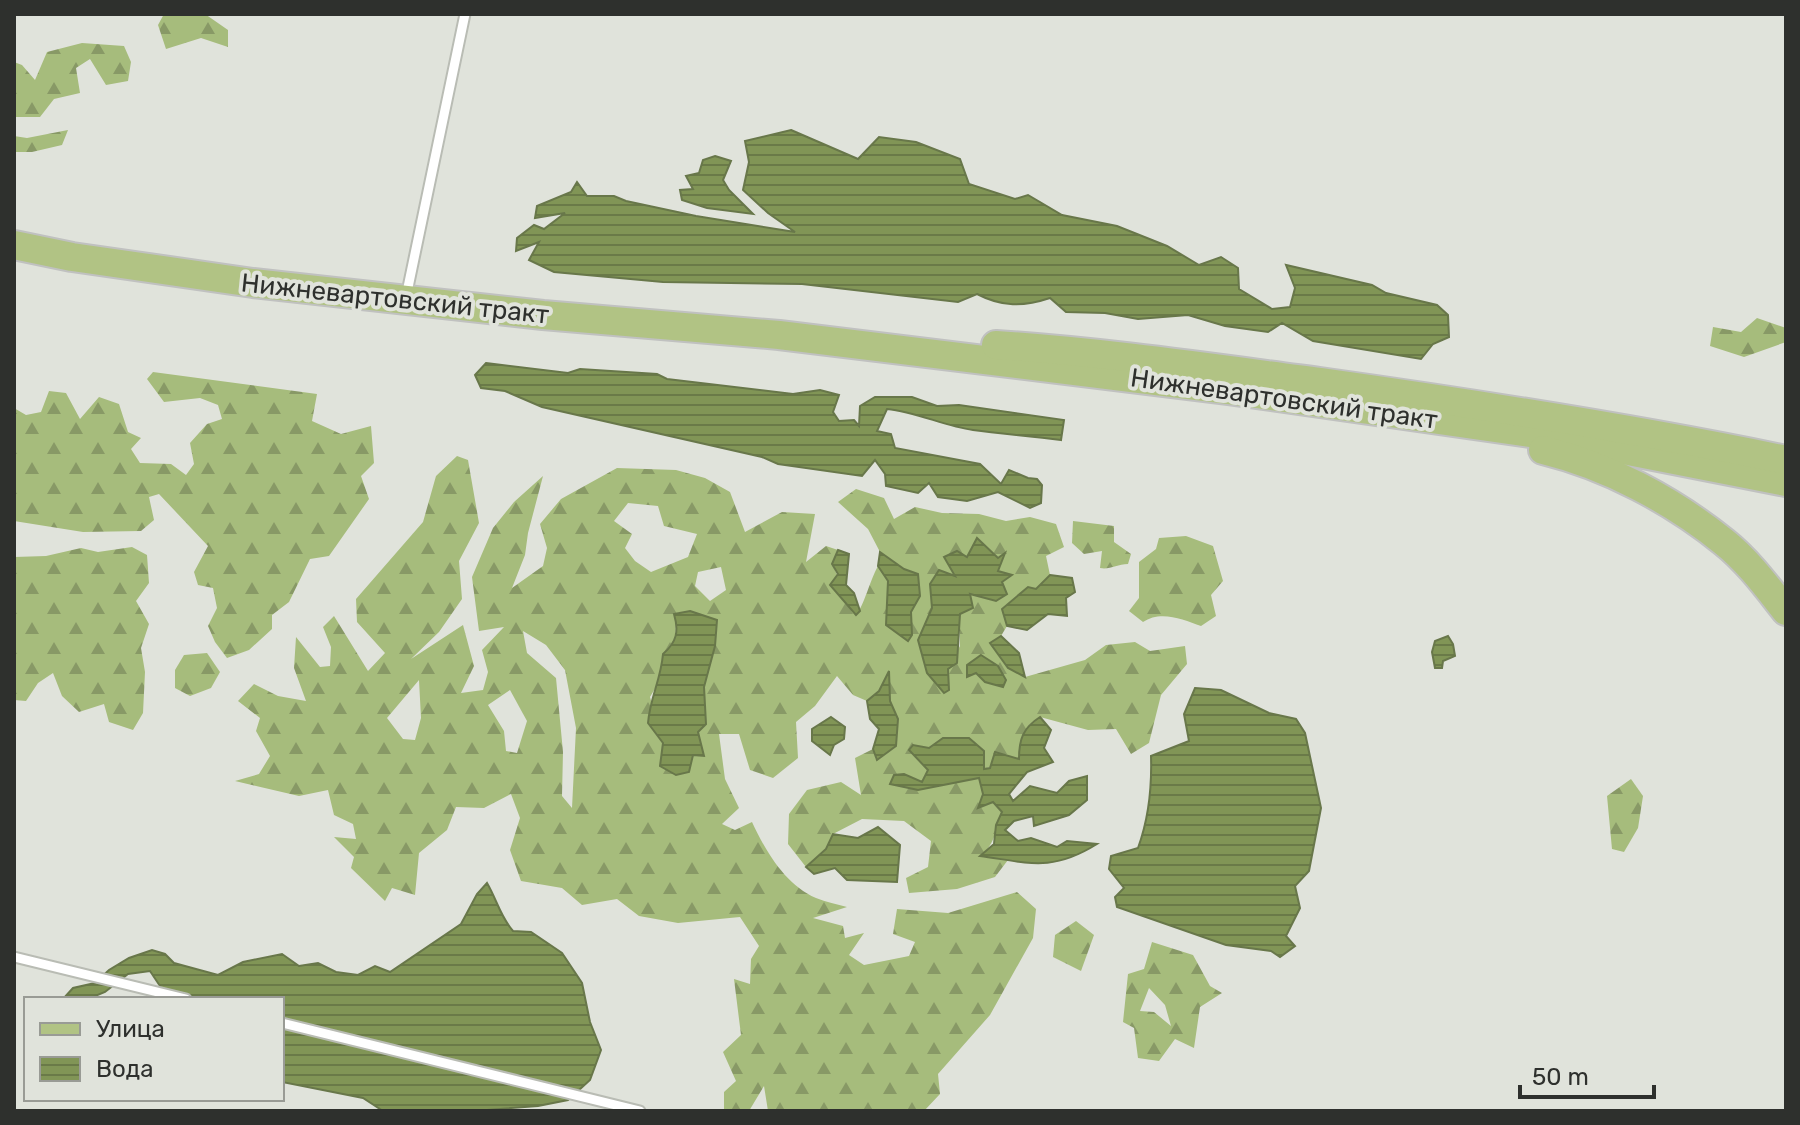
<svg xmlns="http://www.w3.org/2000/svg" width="1800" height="1125" font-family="Rubik,sans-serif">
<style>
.forest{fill:url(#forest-firs);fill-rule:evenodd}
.water{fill:url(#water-rules);stroke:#68774a;stroke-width:2}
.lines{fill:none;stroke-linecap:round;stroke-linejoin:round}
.service-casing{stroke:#b9bcb4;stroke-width:13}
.primary-casing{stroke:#c0c1c0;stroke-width:32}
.service{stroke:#fff;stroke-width:9}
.primary{stroke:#b1c384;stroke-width:28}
.labels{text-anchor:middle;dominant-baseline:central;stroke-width:8;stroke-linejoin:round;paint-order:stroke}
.street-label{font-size:26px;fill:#2e302d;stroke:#e0e3db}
</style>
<defs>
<pattern id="forest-firs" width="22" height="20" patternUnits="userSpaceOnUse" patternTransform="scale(2)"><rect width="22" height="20" fill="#a6bc7c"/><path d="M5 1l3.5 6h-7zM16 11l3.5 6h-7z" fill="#896"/></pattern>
<pattern id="water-rules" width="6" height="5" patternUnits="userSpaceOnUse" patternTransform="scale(2)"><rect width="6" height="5" fill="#819556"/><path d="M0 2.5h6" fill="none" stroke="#6a7a48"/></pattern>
</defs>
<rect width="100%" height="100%" fill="#e0e3db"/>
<g class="forest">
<path d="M164,14H205L228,30V47L201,38L166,49L158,25Z"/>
<path d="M82,43L124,46L131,62L128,81L106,85L90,59L76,68L80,93L54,99L40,117H15L14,62L22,65L35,80L47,52Z"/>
<path d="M68,130L62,145L32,152H14V136L27,138Z"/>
<path d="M1757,318L1786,328V342L1744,357L1710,346L1713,327L1741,332Z"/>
<path d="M153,372L317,394L312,421L341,434L371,426L374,463L361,476L369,499L329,556L310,559L289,602L272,615V629L249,650L227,658L215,642L208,626L217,608L213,588L198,585L194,572L208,546L159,494L149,497L154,520L141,531L83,532L14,521V408L26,415L41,412L49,391L66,393L80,419L99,397L119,404L128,432L141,438L131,449L140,463L171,464L186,475L194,464L190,443L207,424L222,419L218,405L200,398L164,402L147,379Z"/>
<path d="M457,456L468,460L479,523L459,561L462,599L439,632L411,659L463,625L474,666L461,693L483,690L488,672L482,650L504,627L479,631L472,577L493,528L514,502L543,476L528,533L525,555L512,588L543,566L547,548L540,524L561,499L617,468L676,470L705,478L730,492L745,532L782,512L815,514L806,562L826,546L838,550L832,564L856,615C864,606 870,580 878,566L888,581L886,625L912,635L911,612L920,596L918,574L904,569L880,552L868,529L838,502L856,489L884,498L894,519L915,507L942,513L979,514L1006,521L1030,517L1056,524L1064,547L1046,556L1050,575L1036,589L1028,587L1002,609L1007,626L1001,636L991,643L1025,677L1085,660L1106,645L1135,642L1150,651L1185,646L1187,664L1161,695L1149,743L1131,754L1116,729L1088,730L1040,717L1029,725L1019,759L983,769L943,738L929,748L909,750L928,770L922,783L894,775L891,784L918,790L979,778L983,794L979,807L994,802L1003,812C994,831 997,841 981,856L1008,860L995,877L957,889L909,893L906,878L928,867L931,841L904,821L862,819L833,834L826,849L806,867L788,844L789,814L807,790L841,782L861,795L855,758L873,749L876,759L898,719L890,701L889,673L879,691L867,701L853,695L837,676L815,706L796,722L798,758L773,778L750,770L739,734H719L725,779L739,808L722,824L735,830L752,822C765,850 785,885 816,898C826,902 837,904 847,907L813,918L843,926L845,938L864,933L849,955L864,965L909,956L915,942L893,934L897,909L948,913L1017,892L1036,909L1033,938L990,1015L938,1074L940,1094L924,1111H768L764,1086L749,1111H724V1092L736,1081L723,1052L741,1035L734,979L750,984L751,959L759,946L740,917L678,923L639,916L617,899L582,905L562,888L521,881L510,850L520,818L511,794L484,808L456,807L447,830L419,853L415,895L392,888L385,901L351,868L354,857L334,837L356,839L353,824L334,815L328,790L299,796L235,781L259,774L270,756L256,731L260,718L238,701L254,684L278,696L306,701L294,668L296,637L320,667L330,666L331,647L323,627L334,616L368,671L385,653L357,622L356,599L423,522L436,476ZM628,503L658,506L664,526L697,534L688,557L651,572L635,561L625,548L632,534L614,521ZM1003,554L998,571L1011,576L1002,582L970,593L960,614V646L948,668L949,690L918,641L932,608L939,570L956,577L945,557L998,559ZM721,567L726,590L710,601L695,586L698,572ZM674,614L715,646L704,687L706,724L698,732L704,755H693L660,766L663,743L650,697C665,673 681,642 674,614ZM523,631L546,645L565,670L576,728L572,808L562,796L563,752L556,678L527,653ZM419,680L421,718L415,740L403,739L387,718ZM510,690L527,721L517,753L506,751L504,731L488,705Z"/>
<path d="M1073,521L1114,526V542L1131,554L1128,564C1117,564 1110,570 1100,568L1102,551L1084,554L1072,543Z"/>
<path d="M1186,536L1213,546L1223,581L1211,595L1216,616L1201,626C1183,619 1160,610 1143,622L1129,611L1139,598V562L1156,549L1159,538Z"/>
<path d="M132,547L147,555L149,583L136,601L149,624L141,648L145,672L143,713L133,730L109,722L104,704L79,712L62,696L53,673L38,683L26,701L14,700V557L46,556L81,548L98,552Z"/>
<path d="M207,653L220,672L211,688L190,696L175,688V670L184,655Z"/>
<path d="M1631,779L1643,796L1638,828L1624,852L1612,849L1607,796Z"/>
<path d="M1076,921L1094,935L1081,971L1053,957L1055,935Z"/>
<path d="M1152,942L1193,955L1210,986L1222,993L1200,1007L1194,1048L1175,1039L1159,1061L1138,1058L1134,1028L1123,1022L1128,974L1144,969ZM1149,988L1165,1005L1171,1026L1154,1012L1140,1011Z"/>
</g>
<g class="water">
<path d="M791,130L858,159L879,137L916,142L960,159L969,184L1015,199L1028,195L1062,215L1117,226L1167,246L1199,265L1221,257L1238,268L1239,289L1272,309L1290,307L1295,288L1286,265L1372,285L1386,293L1437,305L1448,315L1449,337L1433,344L1421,359L1313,341L1282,323L1268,332L1225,326L1188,315L1138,319L1105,313L1066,312L1050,298C1023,307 1002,307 977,294L958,302L802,284L663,282L554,272L529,260L539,242L516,251L517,238L534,225L544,229L565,213L535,218L537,206L571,192L577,182L587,196H614L626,201L696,216L795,232L768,213L743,190L749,162L745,141Z"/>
<path d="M715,156L731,161L723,180L729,190L753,214L707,208L682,200L680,190L693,189L686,176L699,173L703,160Z"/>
<path d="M486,363L568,373L580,369L657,374L667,379L793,394L820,390L839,395L833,412L839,421L854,420L859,426L860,406L875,397H912L937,406L959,405L1064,420L1061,440C1032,436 1003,434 973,430C944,426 917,412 887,409L877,431L891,434L895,448L980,464L1001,484L1009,470L1028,478L1037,479L1042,485L1041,503L1030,508L998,492L967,501L938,497L929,483L918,493L886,486L885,474L875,460L862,476L778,464L762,457L542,407L505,391L481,388L475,375Z"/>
<path d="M977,538L998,558L1005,553L998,571L1012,575L1002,582L1007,594L996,601L970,594L973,608L960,614L957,663L948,669L949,690L944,693L927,673L918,640L932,608L930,584L939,570L955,576L944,557L957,551L967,557Z"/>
<path d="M838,550L849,554L846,585L854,593L860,611L856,615L830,585L838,574L832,564Z"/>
<path d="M880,552L904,569L918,574L920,596L911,612L912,635L908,641L886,625L888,581L878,566Z"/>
<path d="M1050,575L1072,578L1075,592L1066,598L1067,616L1048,614L1027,630L1007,626L1002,609L1028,587L1036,589Z"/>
<path d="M690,611L717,620L715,646L704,687L706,724L698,732L704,756L693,755L689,772L676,775L660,766L663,743L648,723C650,698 661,679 663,654C677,642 679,631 674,614Z"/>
<path d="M1001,636L1019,653L1025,677L1008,668L990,643Z"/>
<path d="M1448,636L1453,644L1455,656L1443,661L1442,668H1435L1432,652L1435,641Z"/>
<path d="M981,655L998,666L1006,680L1003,687L985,682L976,673L967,677V665Z"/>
<path d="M889,671L890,701L898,719L896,746L877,760L873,749L879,729L870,719L867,701L879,691Z"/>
<path d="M1195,688L1221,690L1269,713L1296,719L1305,733L1321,808L1309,871L1295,886L1300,908L1286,936L1295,946L1280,957L1271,951L1226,945L1117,907L1115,897L1124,888L1109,869L1111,856L1138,848C1149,818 1152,788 1151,756L1189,741L1184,714Z"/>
<path d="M831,717L845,727L844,739L834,745L830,755L812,741V729Z"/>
<path d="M1040,717L1051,730L1044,748L1053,762L1027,772L1009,794L1013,801L1030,786L1057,793L1069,781L1087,776V800L1069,815L1034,826L1033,816L1014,821L1005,830L1018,841L1031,838L1057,847L1067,841L1097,844C1052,872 1030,863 980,856L994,844L996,825L1002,812L993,802L978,808L983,794L979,778L918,790L890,784L894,775L904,774L922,782L928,770L909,750L913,745L929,748L943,738H969L984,751V769L990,768L995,752L1019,759C1019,739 1023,728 1040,717Z"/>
<path d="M878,827L900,845L897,882L847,880L835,868L814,874L806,867L826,849L833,834L858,838Z"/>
<path d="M487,883C497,900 500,916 513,931L531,932L562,953L582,983L590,1022L601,1050L590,1080L568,1100L538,1106L474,1111H383L363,1098L282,1082V999H155L160,986L150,971L128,974L105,992L88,999H63L73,988L95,983L109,970L129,958L152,950L165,954L174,963L218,975L243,962L282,954L299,966L318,963L336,972L358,975L375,966L390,972L461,924L477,894Z"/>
</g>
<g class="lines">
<g class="service-casing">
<g id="service">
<path d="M406,297L465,14"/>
<path d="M14,957L186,999"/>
<path d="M282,1023L640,1111"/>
</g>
</g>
<g class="primary-casing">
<g id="primary">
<path d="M14,245L72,257L253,283L543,315L779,335L1229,390L1552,436L1786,482"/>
<path d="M996,345C1104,352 1213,368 1320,382C1477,404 1632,428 1786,460"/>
<path d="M1543,450C1608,466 1672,500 1724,542C1748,561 1767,587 1786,611"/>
</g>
</g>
<use href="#service" class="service"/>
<use href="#primary" class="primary"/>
</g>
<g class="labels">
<g class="street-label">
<text transform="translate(395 299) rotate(6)">Нижневартовский тракт</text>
<text transform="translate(1284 399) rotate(8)">Нижневартовский тракт</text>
</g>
</g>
<rect width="1800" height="1125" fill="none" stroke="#2e302d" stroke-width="32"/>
<rect x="24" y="997" width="260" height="104" fill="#e0e3db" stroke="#999b95" stroke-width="2"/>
<rect x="40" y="1023" width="40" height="12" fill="#b1c384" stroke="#999b95" stroke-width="2"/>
<text x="96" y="1037" font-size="24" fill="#2e302d">Улица</text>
<rect x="40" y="1057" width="40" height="24" fill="url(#water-rules)" stroke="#999b95" stroke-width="2"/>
<text x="96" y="1077" font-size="24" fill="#2e302d">Вода</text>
<path d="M1520 1085v12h134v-12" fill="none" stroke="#2e302d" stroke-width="4"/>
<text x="1532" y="1085" font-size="24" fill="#2e302d" stroke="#e0e3db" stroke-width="6" paint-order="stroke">50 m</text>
</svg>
